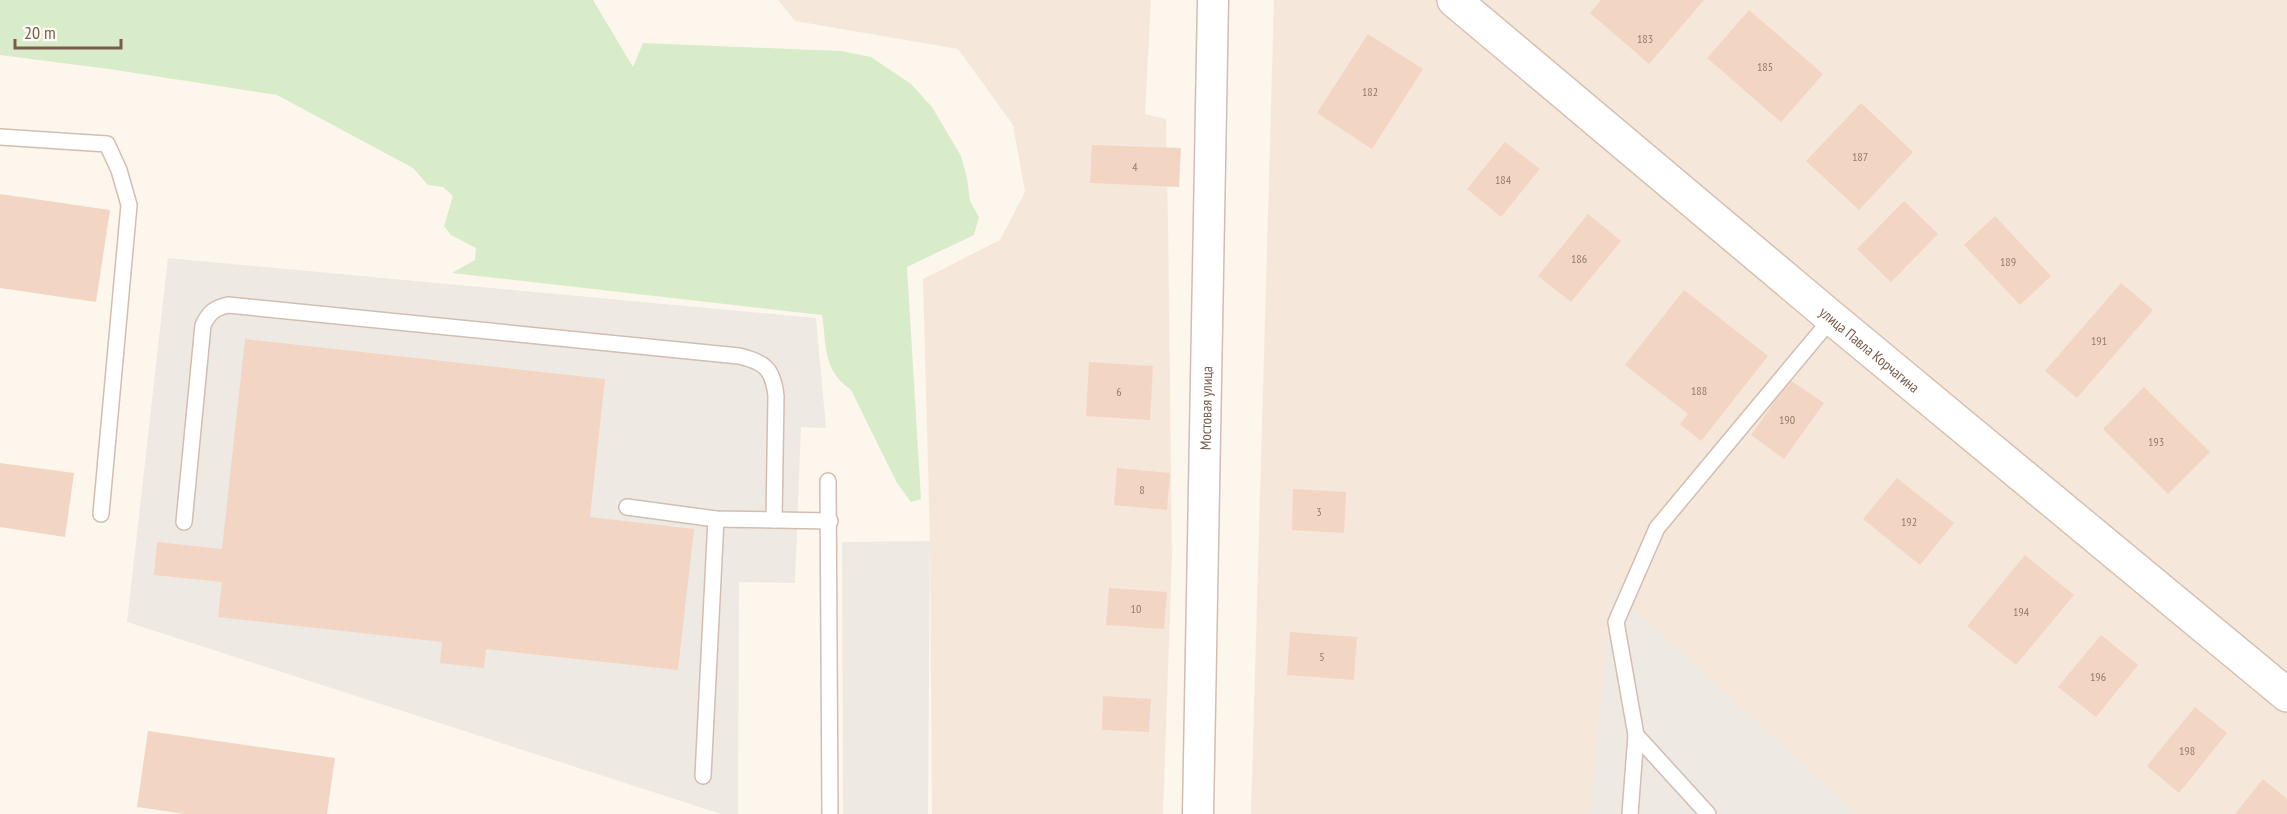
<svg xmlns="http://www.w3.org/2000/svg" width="2287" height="814" font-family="'PT Sans Narrow',sans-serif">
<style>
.residential{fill:#f5e8da}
.industrial{fill:#efe9e4}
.green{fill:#d8ecc9}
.building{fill:#f3d5c3}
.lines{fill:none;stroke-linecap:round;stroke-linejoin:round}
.lane-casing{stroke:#d1beb0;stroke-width:18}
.street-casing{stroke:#d1beb0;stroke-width:33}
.secondary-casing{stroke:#d6c0b0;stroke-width:36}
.lane{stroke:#fff;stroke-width:15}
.street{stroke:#fff;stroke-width:30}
.secondary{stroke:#fff;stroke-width:33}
.labels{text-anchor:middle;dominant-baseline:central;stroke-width:4.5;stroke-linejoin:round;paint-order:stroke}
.number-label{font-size:12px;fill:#987a6a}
.street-label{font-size:15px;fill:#7a5c4d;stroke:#fffaf3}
</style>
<rect width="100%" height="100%" fill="#fdf6ec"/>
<g class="residential">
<path d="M778,0H1151L1145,114L1166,119L1168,219L1172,557L1163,814H932L930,541L923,279L1000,240L1025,192L1013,125L958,49L795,21Z"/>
<path d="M1274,0H2287V814H1251Z"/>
</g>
<g class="industrial">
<path d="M168,258L816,318L826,428L801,427L795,583L739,582L738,814H721L127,622Z"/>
<path d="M930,541L928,814H843L842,542Z"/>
<path d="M1612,589L1857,814H1590Z"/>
</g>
<path class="green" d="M0,0H593L633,67L643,43L841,51L871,57L911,84L932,107L961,156L967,178L970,201L979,217L974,235L907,267L921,499L911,502L897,483L851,390C822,369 827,347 822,315L452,273L475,260L476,248L451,235L444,226L453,196L443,187L428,185L413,168L277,95L109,69L0,55Z"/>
<g class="building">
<path d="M1601,0H1704L1649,64L1590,13Z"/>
<path d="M1749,10L1823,74L1781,122L1707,58Z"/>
<path d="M1368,34L1423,69L1372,149L1317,113Z"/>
<path d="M1861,103L1913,152L1859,210L1806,161Z"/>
<path d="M1505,142L1540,169L1501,217L1467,189Z"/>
<path d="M1092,145L1181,148L1179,187L1090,183Z"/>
<path d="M0,194L110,210L96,302L0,288Z"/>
<path d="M1904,201L1938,234L1891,282L1857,249Z"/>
<path d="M1588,214L1621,241L1571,302L1538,276Z"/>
<path d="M1995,216L2051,276L2020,305L1964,245Z"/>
<path d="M2121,283L2153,310L2077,398L2045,371Z"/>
<path d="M1684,290L1768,356L1701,441L1680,424L1688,414L1625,365Z"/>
<path d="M245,339L605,379L590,517L694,529L678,670L486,649L484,668L440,663L442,642L218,617L222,582L154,575L157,542L222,549Z"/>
<path d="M1089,362L1153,366L1150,420L1086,416Z"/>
<path d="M1790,380L1824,403L1784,459L1751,435Z"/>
<path d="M2144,387L2210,452L2168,494L2103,429Z"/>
<path d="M0,463L74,473L65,537L0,527Z"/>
<path d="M1117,468L1170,473L1167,510L1114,505Z"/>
<path d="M1897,478L1954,523L1920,565L1863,519Z"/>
<path d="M1293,489L1346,492L1344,533L1292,530Z"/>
<path d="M2025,555L2074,595L2016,665L1967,626Z"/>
<path d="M1109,588L1167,592L1164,629L1106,625Z"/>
<path d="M1290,632L1357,637L1354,680L1287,675Z"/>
<path d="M2101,635L2138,665L2096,717L2058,687Z"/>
<path d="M1103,696L1151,699L1149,732L1102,730Z"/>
<path d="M2195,707L2227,733L2179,793L2147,766Z"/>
<path d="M148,731L335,758L327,814H185L137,807Z"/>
<path d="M2263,779L2287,799V814H2235Z"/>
</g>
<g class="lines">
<g class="lane-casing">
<g id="lane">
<path d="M0,137L107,144L119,170L129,205L101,514"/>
<path d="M828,481L830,814"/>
<path d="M627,507L716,519L830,521"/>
<path d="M184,522L203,325C209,313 214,308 228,305L739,356C765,362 773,369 776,396L774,520"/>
<path d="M1636,735L1708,814"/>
<path d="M703,776L716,519"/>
<path d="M1630,814L1636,735L1616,622L1657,528L1832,318"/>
</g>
</g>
<g class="street-casing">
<g id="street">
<path id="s1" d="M1198,814L1213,0"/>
</g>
</g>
<g class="secondary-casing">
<g id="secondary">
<path id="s2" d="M1454,0L1832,318L2287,695"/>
</g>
</g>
<use href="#lane" class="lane"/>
<use href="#street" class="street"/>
<use href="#secondary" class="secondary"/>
</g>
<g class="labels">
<g class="number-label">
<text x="1645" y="38">183</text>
<text x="1765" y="66">185</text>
<text x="1370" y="91">182</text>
<text x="1860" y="156">187</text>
<text x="1135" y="166">4</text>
<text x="1503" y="179">184</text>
<text x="1579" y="258">186</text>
<text x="2008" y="261">189</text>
<text x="2099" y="340">191</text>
<text x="1699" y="390">188</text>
<text x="1119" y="391">6</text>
<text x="1787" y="419">190</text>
<text x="2156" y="441">193</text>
<text x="1142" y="489">8</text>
<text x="1319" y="511">3</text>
<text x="1909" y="521">192</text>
<text x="1136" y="608">10</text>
<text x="2021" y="611">194</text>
<text x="1322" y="656">5</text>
<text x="2098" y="676">196</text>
<text x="2187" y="750">198</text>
</g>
<g class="street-label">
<text stroke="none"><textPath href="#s2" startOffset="543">улица Павла Корчагина</textPath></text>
<text stroke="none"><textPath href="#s1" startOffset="406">Мостовая улица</textPath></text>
</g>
</g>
<path d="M15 39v9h106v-9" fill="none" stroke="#7a5c4d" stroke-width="3"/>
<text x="24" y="39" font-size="18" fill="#7a5c4d" stroke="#fffaf3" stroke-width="4.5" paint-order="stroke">20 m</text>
</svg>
